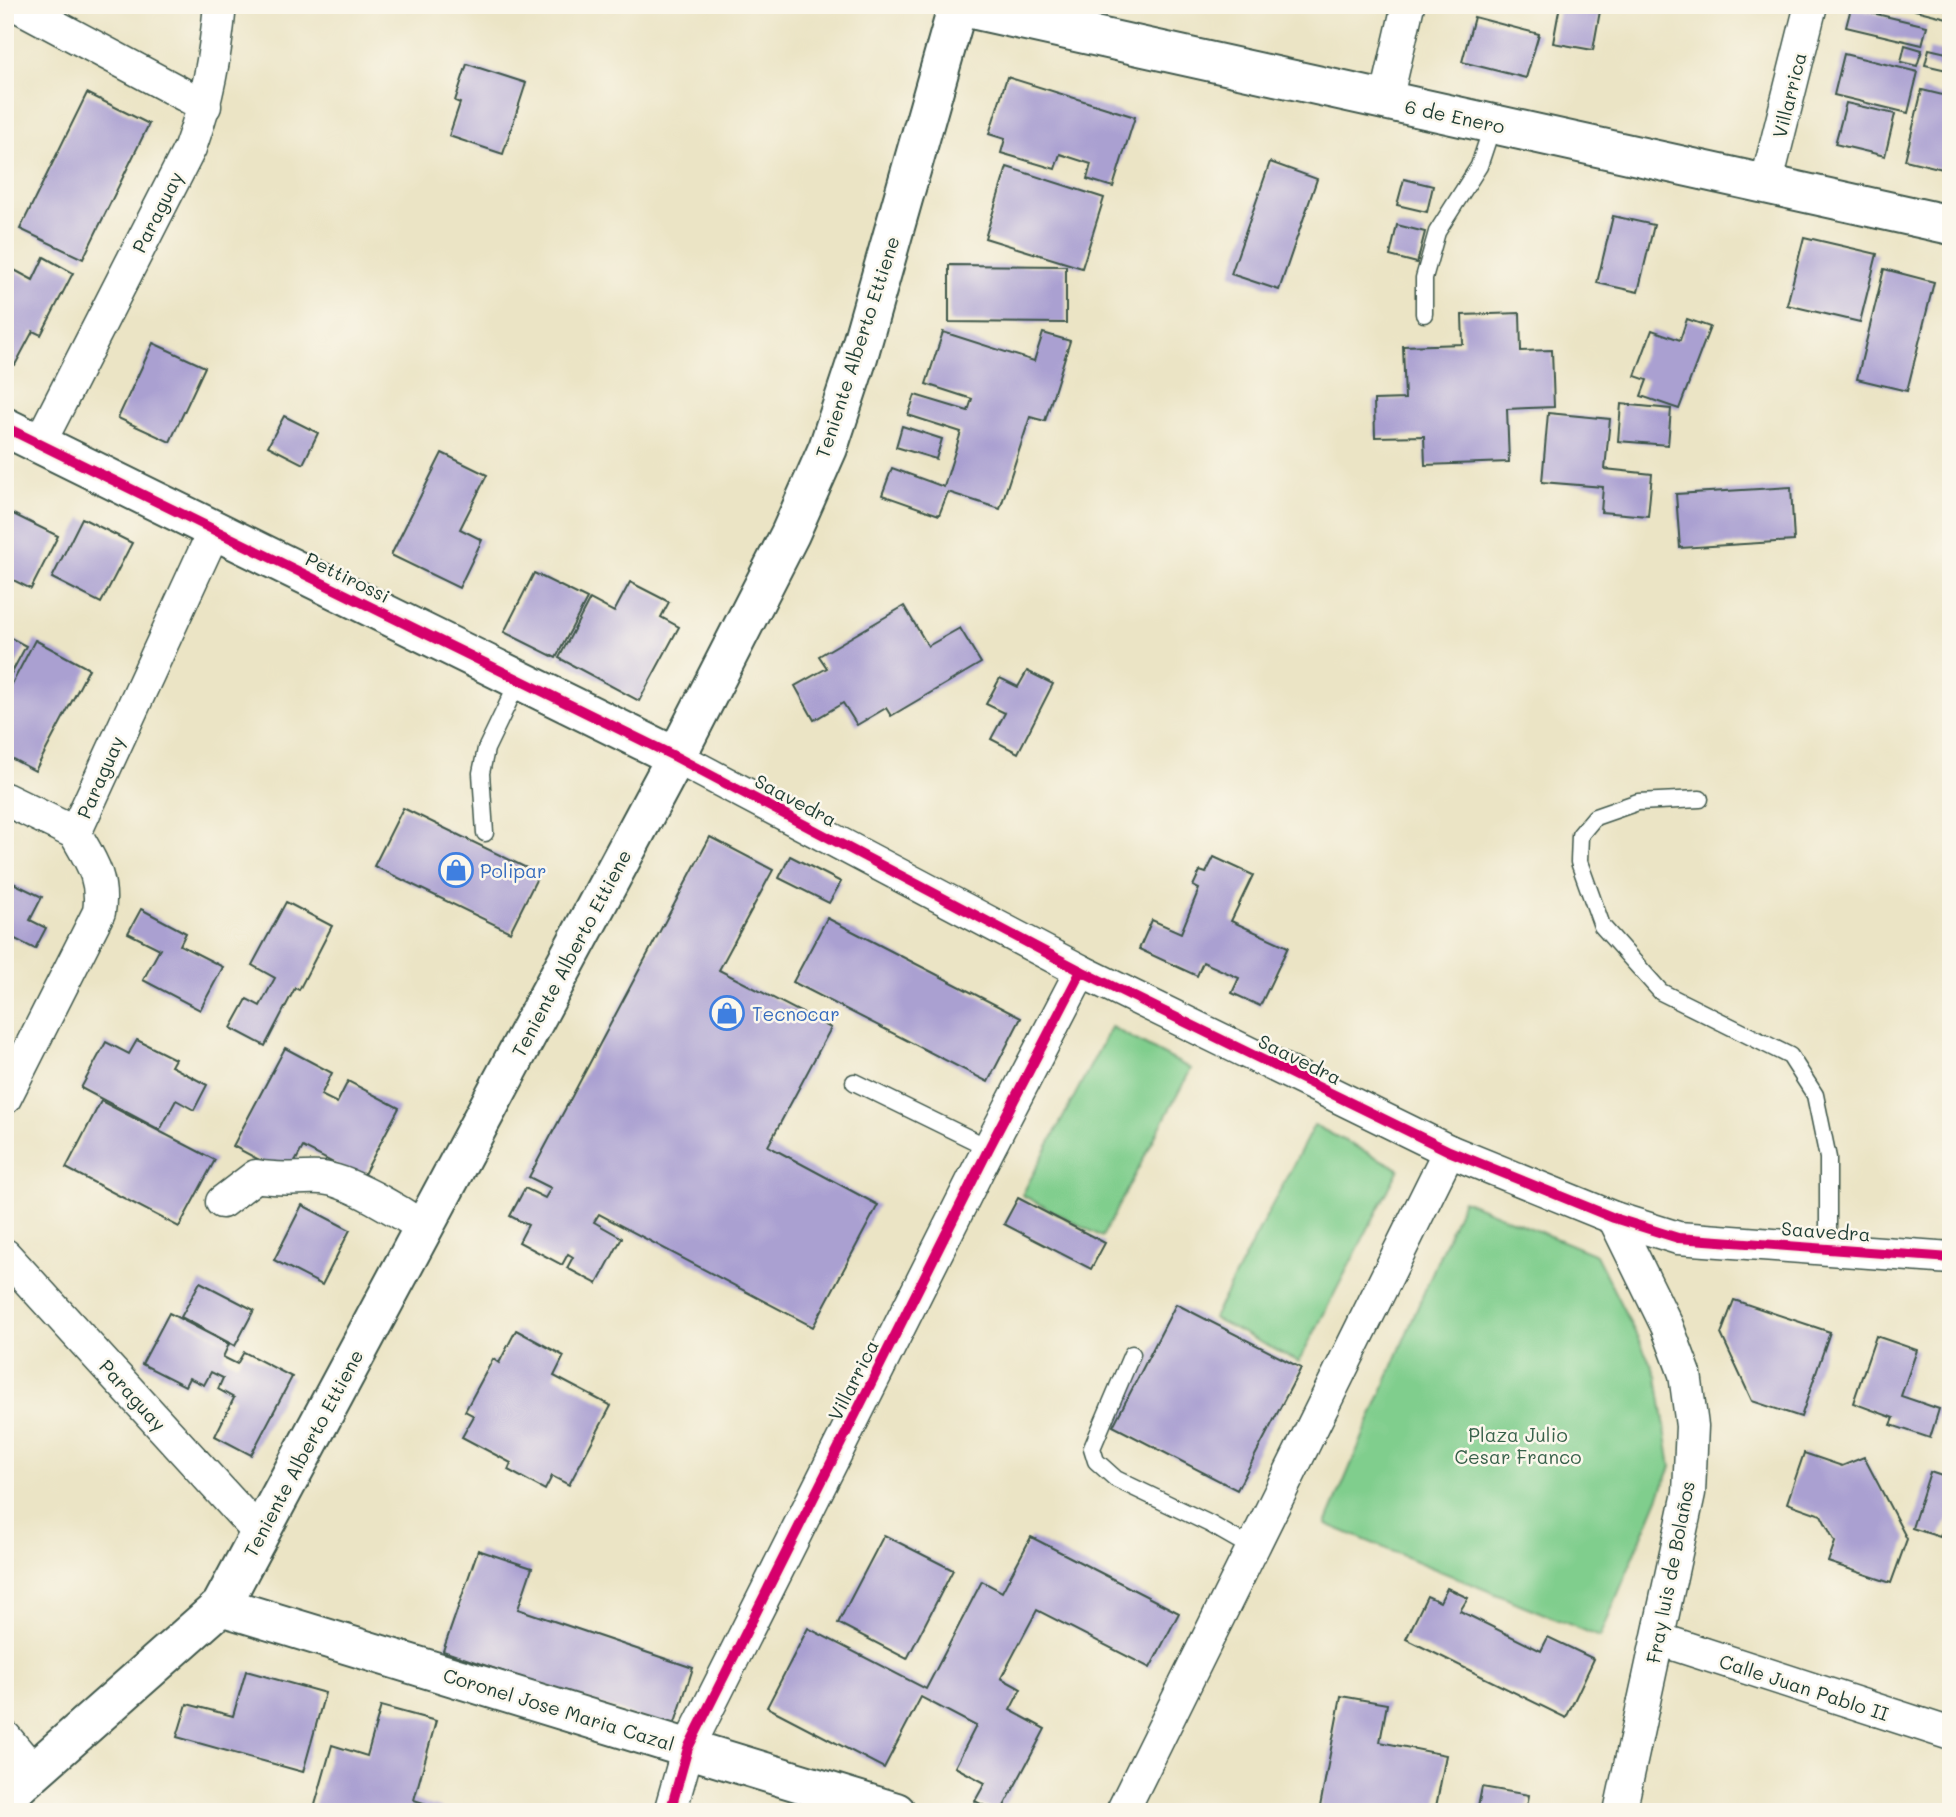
<svg xmlns="http://www.w3.org/2000/svg" width="1956" height="1817" font-family="Mali,sans-serif">
<style>
.green{fill:#80ce8d;stroke:#508660;stroke-width:2}
.building{fill:#aaa0d1}
.lines{fill:none;stroke-linecap:round;stroke-linejoin:round}
.lane-casing{stroke:#3e564a;stroke-width:19}
.street-casing{stroke:#3e564a;stroke-width:35}
.secondary-casing{stroke:#3e564a;stroke-width:42}
.lane{stroke:#fff;stroke-width:16}
.street{stroke:#fff;stroke-width:32}
.secondary{stroke:#fff;stroke-width:38}
.cycleway-casing{stroke:#fbf7ec;stroke-width:15}
.cycleway{stroke:#d6006c;stroke-width:10}
.labels{text-anchor:middle;dominant-baseline:central;stroke-width:5;stroke-linejoin:round;paint-order:stroke}
.street-label{font-size:19px;fill:#1f3d34;stroke:#fbf7ec}
.shop-label{font-size:19px;fill:#366cbe;stroke:#fbf7ec;text-anchor:start}
.park-label{font-size:19px;fill:#37614a;stroke:#fbf7ec}
</style>
<rect width="100%" height="100%" fill="#fbf7ec"/>
<filter id="ink" filterUnits="userSpaceOnUse"><feTurbulence type="fractalNoise" baseFrequency=".0143" numOctaves="2"/><feDisplacementMap in="SourceGraphic" scale="14" xChannelSelector="R" yChannelSelector="G"/><feConvolveMatrix kernelMatrix="1 2 1 2 8 2 1 2 1" color-interpolation-filters="sRGB"/></filter>
<filter id="wash" filterUnits="userSpaceOnUse"><feTurbulence type="fractalNoise" baseFrequency=".00686" numOctaves="4" result="noise"/><feDisplacementMap in="SourceGraphic" scale="28" xChannelSelector="R" yChannelSelector="G"/><feGaussianBlur stdDeviation="1.57" result="paint"/><feColorMatrix in="noise" values="0 0 0 0 0 0 0 0 0 0 0 0 0 0 0 0 0 1.4 0 .05"/><feComposite in="paint" operator="in"/></filter>
<g filter="url(#wash)">
<rect width="100%" height="100%" fill="#ebe4c5"/>
<g class="green">
<path d="M1111,1027L1191,1069L1102,1237L1022,1195Z"/>
<path d="M1314,1125L1399,1169L1299,1362L1213,1318Z"/>
<path d="M1463,1200L1596,1255L1657,1376L1671,1467L1600,1637L1326,1524Z"/>
</g>
<g id="blocks">
<g class="building">
<path d="M1560,5L1600,11L1593,50L1553,43Z"/>
<path d="M1916,5H1951V19L1915,10Z"/>
<path d="M1851,8L1927,26L1922,45L1846,27Z"/>
<path d="M1474,17L1539,34L1526,78L1462,62Z"/>
<path d="M1905,45L1922,50L1917,66L1901,62Z"/>
<path d="M1929,49L1951,54V71L1925,65Z"/>
<path d="M1844,54L1918,72L1908,113L1834,95Z"/>
<path d="M467,64L526,83L503,154L449,136L460,103L455,101Z"/>
<path d="M1007,77L1135,117L1113,187L1087,179L1091,164L1060,154L1055,169L1001,153L1005,139L989,134Z"/>
<path d="M1922,90L1951,97V171L1905,160Z"/>
<path d="M87,93L149,124L83,259L20,229Z"/>
<path d="M1846,103L1895,114L1885,156L1835,144Z"/>
<path d="M1270,162L1317,179L1279,290L1231,274Z"/>
<path d="M1007,167L1104,198L1082,268L985,238Z"/>
<path d="M1404,179L1433,186L1427,212L1397,205Z"/>
<path d="M1613,216L1654,225L1638,292L1597,283Z"/>
<path d="M1397,225L1425,232L1417,263L1390,256Z"/>
<path d="M1804,237L1877,254L1860,322L1787,305Z"/>
<path d="M44,257L73,273L41,335L33,331L15,365L5,360V265L33,280Z"/>
<path d="M949,265L1066,266V323L949,322Z"/>
<path d="M1884,269L1934,282L1907,391L1857,379Z"/>
<path d="M1520,313L1521,351L1552,350L1554,407L1507,409L1509,462L1425,465L1424,436L1375,437L1374,400L1405,399L1403,346L1463,344L1462,315Z"/>
<path d="M1687,319L1710,327L1679,409L1641,396L1647,380L1635,376L1652,330L1680,340Z"/>
<path d="M943,332L1034,361L1043,333L1070,341L1045,421L1030,417L1000,509L948,492L939,515L882,495L892,468L944,487L961,432L908,415L915,395L968,411L972,399L926,384Z"/>
<path d="M153,343L205,367L170,442L118,418Z"/>
<path d="M1621,404L1671,409L1668,445L1618,441Z"/>
<path d="M1548,413L1610,419L1605,469L1652,474L1648,516L1601,512L1603,487L1542,482Z"/>
<path d="M284,416L318,433L303,464L268,446Z"/>
<path d="M902,426L942,439L936,459L896,447Z"/>
<path d="M442,453L487,475L460,529L482,540L459,588L391,555Z"/>
<path d="M1791,487L1794,541L1680,548L1676,494Z"/>
<path d="M5,510L58,536L31,589L5,576Z"/>
<path d="M82,518L132,543L101,603L52,578Z"/>
<path d="M534,573L587,599L556,658L504,632Z"/>
<path d="M630,582L669,602L661,617L679,627L639,701L559,658L590,599L614,612Z"/>
<path d="M904,606L928,646L960,628L981,663L891,716L886,708L857,725L843,703L814,720L795,686L827,668L819,656Z"/>
<path d="M5,635L26,646L5,685Z"/>
<path d="M35,640L89,669L35,771L5,755V697Z"/>
<path d="M1027,671L1053,684L1018,753L991,739L1005,713L986,704L1000,678L1018,687Z"/>
<path d="M403,808L539,874L510,932L374,866Z"/>
<path d="M710,837L773,870L719,970L831,1028L768,1146L878,1205L813,1327L599,1214L594,1222L622,1238L597,1284L567,1268L573,1257L568,1254L562,1265L519,1242L528,1225L510,1216L525,1188L545,1198L551,1188L529,1177Z"/>
<path d="M790,856L841,882L829,903L779,878Z"/>
<path d="M1214,857L1253,875L1231,921L1288,947L1260,1006L1232,993L1239,978L1203,962L1197,976L1139,949L1152,920L1181,933L1199,889L1193,886L1200,871L1206,873Z"/>
<path d="M5,879L42,897L30,920L46,928L35,949L5,934Z"/>
<path d="M286,902L332,926L299,990L295,988L265,1046L231,1028L247,999L260,1006L275,978L252,965Z"/>
<path d="M141,909L186,933L180,945L223,967L200,1010L143,980L160,949L128,933Z"/>
<path d="M827,918L1021,1018L988,1082L793,982Z"/>
<path d="M137,1040L175,1059L171,1066L207,1085L194,1110L176,1100L160,1130L81,1088L106,1042L129,1054Z"/>
<path d="M285,1048L332,1073L321,1095L337,1103L348,1081L399,1108L362,1178L303,1147L288,1175L233,1146Z"/>
<path d="M101,1101L215,1160L179,1227L66,1168Z"/>
<path d="M1018,1198L1105,1243L1091,1269L1004,1224Z"/>
<path d="M302,1205L350,1230L322,1285L274,1260Z"/>
<path d="M200,1282L254,1310L235,1346L181,1317Z"/>
<path d="M1734,1300L1830,1332L1801,1417L1752,1401L1721,1334Z"/>
<path d="M1176,1304L1301,1368L1237,1490L1113,1426Z"/>
<path d="M169,1313L229,1344L223,1357L237,1364L244,1352L292,1377L251,1455L215,1436L234,1398L218,1389L223,1378L211,1372L204,1385L189,1378L185,1386L142,1364Z"/>
<path d="M516,1330L564,1356L554,1376L611,1406L569,1485L552,1476L545,1490L508,1470L511,1463L462,1437L474,1416L465,1411L493,1359L499,1363Z"/>
<path d="M1876,1336L1917,1350L1901,1396L1939,1409L1930,1438L1891,1425L1894,1418L1853,1403Z"/>
<path d="M1804,1453L1842,1466L1864,1457L1907,1539L1891,1583L1828,1562L1835,1542L1821,1515L1787,1503Z"/>
<path d="M1930,1472L1951,1479V1511L1940,1537L1912,1528Z"/>
<path d="M884,1535L953,1570L907,1659L838,1623Z"/>
<path d="M1031,1537L1179,1613L1150,1668L1037,1610L1001,1678L1021,1689L1010,1710L1045,1729L1001,1812H996L975,1801L985,1783L955,1767L976,1726L921,1697L884,1768L767,1707L808,1628L926,1689L982,1581L1002,1592Z"/>
<path d="M478,1550L532,1568L518,1609L693,1668L673,1729L443,1651Z"/>
<path d="M1447,1588L1468,1598L1460,1611L1541,1651L1548,1637L1594,1659L1566,1718L1406,1639L1427,1596L1440,1602Z"/>
<path d="M246,1671L325,1693L303,1772L177,1737L187,1704L233,1716Z"/>
<path d="M1341,1696L1387,1704L1380,1742L1446,1755L1435,1812H1319Z"/>
<path d="M381,1706L436,1721L414,1800L452,1812H313L332,1745L367,1756Z"/>
<path d="M1482,1787L1529,1795L1526,1812H1477Z"/>
</g>
</g>
</g>
<g filter="url(#ink)">
<use href="#blocks" fill-opacity="0" stroke="#3e564a" stroke-width="2"/>
<g class="lines">
<g class="lane-casing">
<g id="lane">
<path d="M1424,314V278L1437,232L1479,166L1493,124"/>
<path d="M1700,799L1638,802L1595,817L1580,835L1579,862L1602,926L1661,992L1790,1056L1815,1095L1828,1158V1249"/>
<path d="M485,833L481,773L486,749L519,680"/>
<path d="M854,1082L989,1148"/>
<path d="M1132,1354L1092,1448L1096,1461L1116,1479L1210,1524L1252,1548"/>
</g>
</g>
<g class="street-casing">
<g id="street">
<path d="M16,5L205,106"/>
<path d="M1386,101L1408,5"/>
<path d="M1766,185L1811,5"/>
<path d="M39,444L190,148C208,98 215,58 220,5"/>
<path d="M676,757L1081,971L1449,1151L1614,1218L1678,1238L1951,1258"/>
<path d="M5,799L75,833"/>
<path d="M5,1098L99,912C104,878 91,861 75,833L214,531"/>
<path d="M222,1202L256,1176C282,1181 297,1177 321,1178C347,1179 402,1213 424,1228"/>
<path d="M1614,1218L1667,1326L1685,1374L1692,1426L1689,1493L1620,1812"/>
<path d="M5,1255L261,1535"/>
<path d="M1658,1639L1951,1734"/>
<path d="M5,1737L35,1773"/>
<path d="M670,1812L688,1748L989,1148L1081,971"/>
<path d="M1122,1812L1449,1151"/>
</g>
</g>
<g class="secondary-casing">
<g id="secondary">
<path d="M958,6L1951,225"/>
<path d="M5,427L676,757"/>
<path d="M221,1606L896,1812"/>
<path d="M5,1797L221,1606L676,757L790,534L828,448L858,357L958,5"/>
</g>
</g>
<use href="#lane" class="lane"/>
<use href="#street" class="street"/>
<use href="#secondary" class="secondary"/>
<g class="cycleway-casing">
<g id="cycleway">
<path d="M5,427L676,757L1081,971L1449,1151L1614,1218L1678,1238L1951,1258"/>
<path d="M670,1812L688,1748L989,1148L1081,971"/>
</g>
</g>
<use href="#cycleway" class="cycleway"/>
</g>
</g>
<defs>
<g id="shop-ring" transform="scale(1.75)"><circle r="9.5" fill="#fbf7ec" stroke="#3f7fe0" stroke-width="1.5"/><path d="M-5-2.5h2.3a2.7 3.5 0 0 1 5.4 0H5L5.5 6h-11ZM-1.5-2.5h3a1.5 2.3 0 0 0-3 0Z" fill="#3f7fe0"/></g>
</defs>
<g fill-rule="evenodd">
<use href="#shop-ring" x="456" y="870"/>
<use href="#shop-ring" x="727" y="1013"/>
</g>
<g class="labels">
<g class="street-label">
<text transform="translate(1789 95) rotate(-76)">Villarrica</text>
<text transform="translate(1455 116) rotate(12)">6 de Enero</text>
<text transform="translate(157 212) rotate(-63)">Paraguay</text>
<text transform="translate(857 347) rotate(-72)">Teniente Alberto Ettiene</text>
<text transform="translate(348 577) rotate(26)">Pettirossi</text>
<text transform="translate(100 777) rotate(-66)">Paraguay</text>
<text transform="translate(796 800) rotate(28)">Saavedra</text>
<text transform="translate(571 953) rotate(-62)">Teniente Alberto Ettiene</text>
<text transform="translate(1300 1059) rotate(26)">Saavedra</text>
<text transform="translate(1826 1231) rotate(4)">Saavedra</text>
<text transform="translate(853 1380) rotate(-63)">Villarrica</text>
<text transform="translate(133 1395) rotate(48)">Paraguay</text>
<text transform="translate(303 1453) rotate(-62)">Teniente Alberto Ettiene</text>
<text transform="translate(1670 1572) rotate(-79)">Fray luis de Bolaños</text>
<text transform="translate(1804 1687) rotate(18)">Calle Juan Pablo II</text>
<text transform="translate(559 1709) rotate(17)">Coronel Jose Maria Cazal</text>
</g>
<g class="shop-label">
<text x="480" y="870">Polipar</text>
<text x="752" y="1013">Tecnocar</text>
</g>
<g class="park-label">
<text x="1518" y="1434">Plaza Julio<tspan x="1518" dy="22">Cesar Franco</tspan></text>
</g>
</g>
<rect width="1956" height="1817" fill="none" stroke="#fbf7ec" stroke-width="28"/>
</svg>
